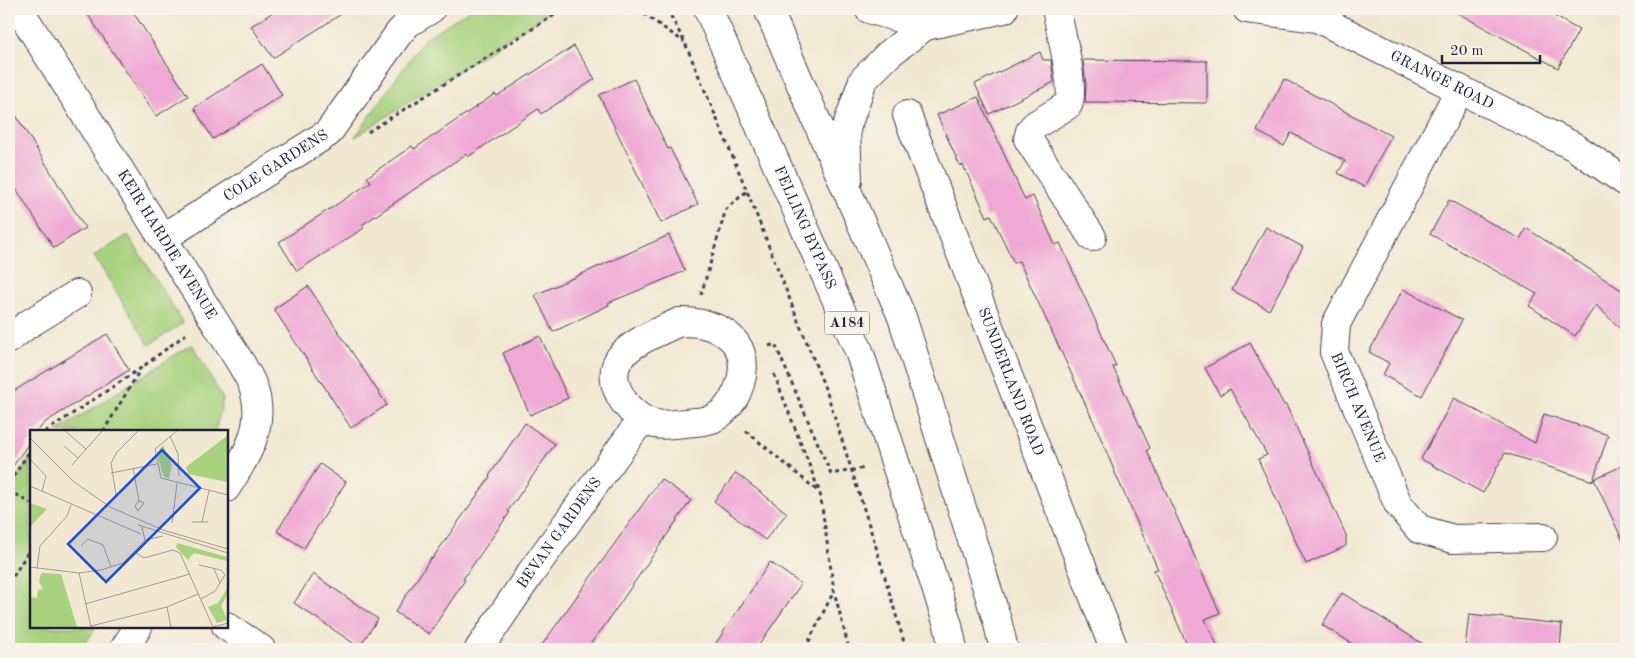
<svg xmlns="http://www.w3.org/2000/svg" width="1635" height="658" font-family="'Old Standard TT',serif">
<style>
.green{fill:#a8d27e;stroke:#657a5c}
.building{fill:#f0a8d5}
.lines{fill:none;stroke-linecap:round;stroke-linejoin:round}
.minor-casing{stroke:#414052;stroke-width:30}
.highway-casing{stroke:#414052;stroke-width:30}
.path{stroke:#414052;stroke-width:3;stroke-dasharray:4 4;stroke-linecap:butt}
.minor{stroke:#fff;stroke-width:28}
.highway{stroke:#fff;stroke-width:28}
.labels{text-anchor:middle;dominant-baseline:central;stroke-width:4;stroke-linejoin:round;paint-order:stroke}
.shield{fill:#f7f3e8;stroke:#62616f;stroke-width:1}
.shield-label{font-size:14px;font-weight:bold;fill:#22223b}
.street-label{font-size:15px;fill:#22223b;stroke:#f7f3e8}
.inset-road{fill:none;stroke:#9f9995;stroke-width:1}
.view{fill:#1d4ed8;fill-opacity:0.15;stroke:#1d4ed8;stroke-width:2.5}
.inset-edge{fill:none;stroke:#22223b;stroke-width:2.5}
</style>
<rect width="100%" height="100%" fill="#f7f3e8"/>
<filter id="ink" filterUnits="userSpaceOnUse"><feTurbulence type="fractalNoise" baseFrequency=".02" numOctaves="2"/><feDisplacementMap in="SourceGraphic" scale="10" xChannelSelector="R" yChannelSelector="G"/><feConvolveMatrix kernelMatrix="1 2 1 2 8 2 1 2 1" color-interpolation-filters="sRGB"/></filter>
<filter id="wash" filterUnits="userSpaceOnUse"><feTurbulence type="fractalNoise" baseFrequency=".0096" numOctaves="4" result="noise"/><feDisplacementMap in="SourceGraphic" scale="20" xChannelSelector="R" yChannelSelector="G"/><feGaussianBlur stdDeviation="1.12" result="paint"/><feColorMatrix in="noise" values="0 0 0 0 0 0 0 0 0 0 0 0 0 0 0 0 0 1.4 0 .05"/><feComposite in="paint" operator="in"/></filter>
<g filter="url(#wash)">
<rect width="100%" height="100%" fill="#f2e8d1"/>
<g class="green">
<path d="M471,9H554L355,137L425,38Z"/>
<path d="M128,235L183,323L149,345L94,256Z"/>
<path d="M192,344L223,399L215,432H56Z"/>
<path d="M31,457V627H96L82,649H9V490Z"/>
</g>
<g id="blocks">
<g class="building">
<path d="M84,9H131L188,96L156,116Z"/>
<path d="M278,9H349L273,58L251,26Z"/>
<path d="M1450,9H1558L1554,16L1579,30L1558,68Z"/>
<path d="M574,46L595,79L541,114L538,109L468,157L466,154L362,225L364,228L297,271L279,242L371,182L367,177L412,146L414,149L495,94L497,96Z"/>
<path d="M1040,52L1043,60H1051L1054,82L989,114L975,84Z"/>
<path d="M1083,60L1207,61V103L1085,102L1086,85Z"/>
<path d="M262,64L282,95L213,139L194,108Z"/>
<path d="M634,79L668,149L670,148L698,204L661,223L599,95Z"/>
<path d="M1284,79L1391,136L1364,187L1338,173L1345,161L1291,133L1284,146L1257,131Z"/>
<path d="M978,97L1025,200L1033,196L1055,245L1060,243L1116,366L1113,367L1150,448L1147,450L1220,613L1205,619L1219,649H1189L1154,570L1158,569L1116,475L1097,429L1019,261L1014,263L991,215L987,217L963,165L960,166L937,115Z"/>
<path d="M9,104L85,228L54,248L9,178Z"/>
<path d="M1449,200L1520,239L1526,228L1626,293V334L1596,305L1575,336L1529,306L1537,294L1430,234Z"/>
<path d="M1266,227L1303,247L1269,310L1232,290Z"/>
<path d="M669,235L685,271L608,303L609,305L553,332L535,295Z"/>
<path d="M308,286L387,405L351,428L274,309Z"/>
<path d="M1403,289L1462,320L1422,396L1383,375L1389,363L1369,352Z"/>
<path d="M107,334L129,370L44,423L37,432H31V440L9,472V394Z"/>
<path d="M540,336L568,398L530,415L503,353Z"/>
<path d="M1250,343L1284,405H1286L1346,535V546L1306,564L1258,459L1267,455L1230,389L1220,395L1205,368Z"/>
<path d="M1454,398L1535,443L1544,414L1608,435L1593,481L1505,453L1483,493L1421,459Z"/>
<path d="M525,423L555,444L508,511L510,512L463,579L465,580L429,634L395,612L431,558L432,559L490,477L489,476Z"/>
<path d="M320,464L346,482L304,548L277,531Z"/>
<path d="M1626,464V548L1594,479Z"/>
<path d="M736,473L787,513L765,540L714,501Z"/>
<path d="M661,479L691,500L603,628L586,649H539Z"/>
<path d="M770,562L801,584L756,649H712Z"/>
<path d="M313,574L378,619L359,647L294,603Z"/>
<path d="M1342,593L1431,649H1361L1322,625Z"/>
<path d="M1469,614L1562,624L1560,649H1465Z"/>
</g>
</g>
</g>
<g filter="url(#ink)">
<use href="#blocks" fill-opacity="0" stroke="#414052" stroke-width="1"/>
<g class="lines">
<g class="minor-casing">
<g id="minor">
<path id="s1" d="M19,9L242,365C246,373 252,381 254,390C266,426 245,459 226,488"/>
<path d="M1056,9C1060,28 1076,90 1068,105L1035,125L1030,131L1028,139L1092,237"/>
<path id="s2" d="M1247,9L1317,18L1573,146L1626,182"/>
<path d="M925,26L1004,9"/>
<path id="s3" d="M1460,89L1336,324L1334,352L1398,504L1419,529L1453,539L1543,537"/>
<path id="s4" d="M907,115L1114,649"/>
<path id="s5" d="M163,238L328,133L399,33L408,23L431,9"/>
<path d="M679,322C723,321 757,345 737,392C732,403 723,414 712,419C704,422 693,422 685,423C675,424 665,426 655,424C628,418 600,378 623,354C638,339 661,331 679,322Z"/>
<path d="M9,339L27,325L77,294"/>
<path d="M226,626L261,649"/>
<path d="M124,649L138,627"/>
<path id="s6" d="M479,649L530,574L642,419"/>
</g>
</g>
<g class="highway-casing">
<g id="highway">
<path id="s7" d="M708,9L859,351L948,625L953,649"/>
<path d="M768,9L902,317L997,620L1004,649"/>
<path d="M869,9L925,26"/>
<path d="M848,180L846,129L863,80L889,54L925,26"/>
</g>
</g>
<g class="path">
<path d="M637,9L684,42"/>
<path d="M667,9L685,43L747,191L828,396L876,547L906,649"/>
<path d="M368,132L564,9"/>
<path d="M701,295L726,209L747,191"/>
<path d="M769,346L775,344L831,474L865,468"/>
<path d="M774,374L820,493L834,591L849,649"/>
<path d="M746,431L819,492"/>
<path d="M45,432L141,368L186,334"/>
<path d="M103,432L140,370"/>
<path d="M9,483L31,449"/>
<path d="M9,490L31,504"/>
<path d="M9,583L31,547"/>
<path d="M805,649L834,591"/>
</g>
<use href="#minor" class="minor"/>
<use href="#highway" class="highway"/>
</g>
</g>
<g class="labels">
<rect class="shield" x="824.5" y="311.5" width="45" height="23" rx="4"/>
<g class="shield-label">
<text x="847" y="323">A184</text>
</g>
<g class="street-label">
<text stroke="none"><textPath href="#s2" startOffset="210">GRANGE ROAD</textPath></text>
<text stroke="none"><textPath href="#s5" startOffset="134">COLE GARDENS</textPath></text>
<text stroke="none"><textPath href="#s7" startOffset="239">FELLING BYPASS</textPath></text>
<text stroke="none"><textPath href="#s1" startOffset="278">KEIR HARDIE AVENUE</textPath></text>
<text stroke="none"><textPath href="#s4" startOffset="286">SUNDERLAND ROAD</textPath></text>
<text stroke="none"><textPath href="#s3" startOffset="354">BIRCH AVENUE</textPath></text>
<text stroke="none"><textPath href="#s6" startOffset="141">BEVAN GARDENS</textPath></text>
</g>
</g>
<g transform="translate(30 430)">
<rect width="198" height="198" fill="#f2e8d1"/>
<path d="M197,6V52L158,44L156,37ZM133,15L142,35L139,49L133,46L127,23ZM0,73L17,79L0,97ZM147,113L197,127V131L164,123L158,130L146,117ZM11,143L31,144L47,197H0V167L7,168L8,160L13,159L9,152ZM197,159V166L191,175L197,190L187,193L178,177L188,173Z" fill="#a8d27e"/>
<path class="inset-road" d="M34,0L56,19M148,0L125,19L131,48L198,65M140,6L148,24L149,46M0,8L43,51L80,77L133,100L198,119M34,16L48,28M0,29L16,46L12,61M42,35L73,0M103,38L109,71L114,73L108,81L105,76L109,71M81,43L127,34M0,56L111,104M86,65L81,33L87,22L109,0M162,92H178M172,92L179,61M142,93L147,54M108,95L198,123M112,97L115,110L133,106M51,116L58,109L73,115L81,137M106,123L114,128L143,120L150,123L183,197L198,193M169,135L191,140L195,145L185,161L171,169M0,137L49,143L71,140L93,133L115,110M7,139L10,116L37,86L41,75M184,139L190,153M49,143L61,197M55,174L160,144M137,177L141,198M61,196L137,177L168,164"/>
<path class="view" d="M132,20L170,58L76,152L38,114Z"/>
<rect width="198" height="198" class="inset-edge"/>
</g>
<rect width="1635" height="658" fill="none" stroke="#f7f3e8" stroke-width="30"/>
<path d="M1442 55v8h98v-8" fill="none" stroke="#22223b" stroke-width="2.5"/>
<text x="1450" y="55" font-size="15" fill="#22223b" stroke="#f7f3e8" stroke-width="4" paint-order="stroke">20 m</text>
</svg>
